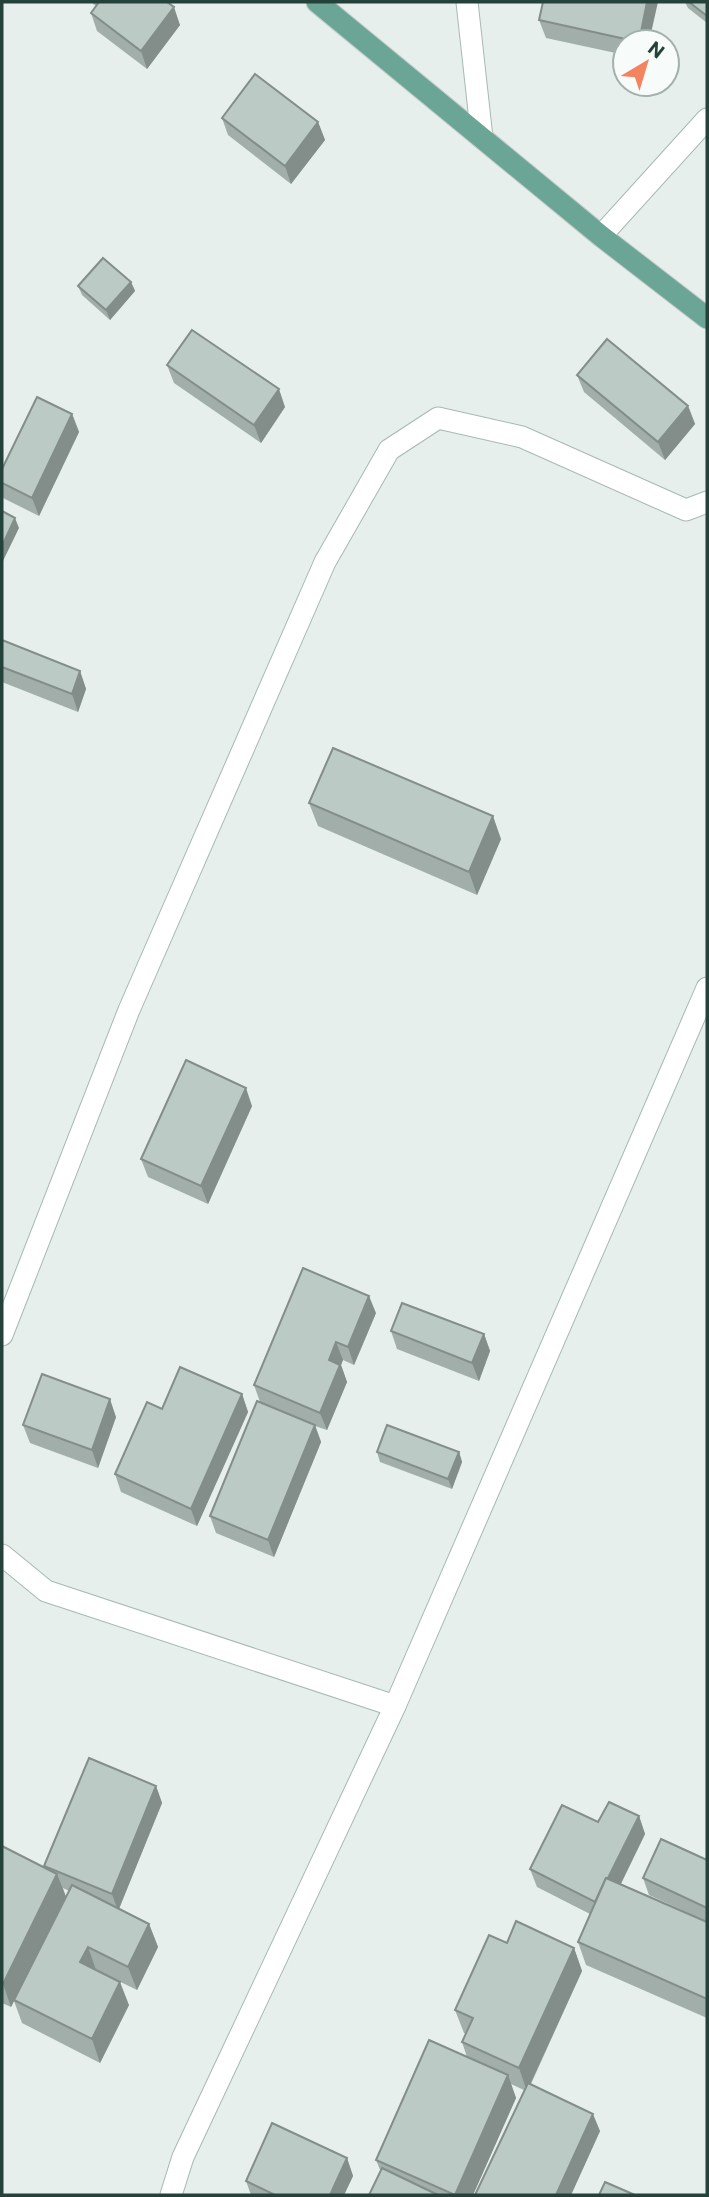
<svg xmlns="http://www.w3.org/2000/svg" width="709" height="2197" font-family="Commissioner,sans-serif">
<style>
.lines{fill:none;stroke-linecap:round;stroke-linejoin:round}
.minor-casing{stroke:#a8b8b2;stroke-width:23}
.primary-casing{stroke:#c2cac8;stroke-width:23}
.minor{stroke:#fff;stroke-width:21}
.primary{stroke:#6aa596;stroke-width:21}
.wall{fill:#a1aea9;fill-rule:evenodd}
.shaded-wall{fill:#838d89}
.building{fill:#bbcac4;stroke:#838d89;stroke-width:2}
</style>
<rect width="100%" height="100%" fill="#e6efeb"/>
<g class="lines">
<g class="minor-casing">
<g id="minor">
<path d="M467,2L482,138"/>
<path d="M601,236L707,119"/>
<path d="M2,1335L129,1010L325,562L389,450L438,418L522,437L686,510L707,502"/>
<path d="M2,1555L46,1591L395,1706"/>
<path d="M171,2195L183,2157L395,1706L707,988"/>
</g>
</g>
<g class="primary-casing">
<path id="primary" d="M317,2L601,236L707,318"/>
</g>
<use href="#minor" class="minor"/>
<use href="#primary" class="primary"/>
</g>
<g class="wall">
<path d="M91,2H167L180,25L147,69L97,31L91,13L96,6Z"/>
<path d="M685,2H707V23L688,8Z"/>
<path d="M539,20L649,42H625V55L546,38Z"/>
<path d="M222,118L318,122L325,140L291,184L228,135Z"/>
<path d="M131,282L135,291L110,320L82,295L78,286Z"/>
<path d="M167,365L285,407L261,443L174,383Z"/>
<path d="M577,375L688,406L695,424L665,460L584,392Z"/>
<path d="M72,414L79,432L39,516L3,498L2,469Z"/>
<path d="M2,640L80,671L86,689L78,712L2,682Z"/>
<path d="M309,803L501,839L477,895L318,826Z"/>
<path d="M252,1106L208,1204L148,1177L141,1159Z"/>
<path d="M376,1313L354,1365L343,1360L341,1365L347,1382L327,1430L315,1426L321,1442L274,1557L216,1533L210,1516L260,1402L254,1385Z"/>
<path d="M391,1331L484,1334L490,1351L479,1381L397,1349Z"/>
<path d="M242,1394L248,1412L197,1526L121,1492L115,1474L162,1409Z"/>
<path d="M116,1417L98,1468L30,1443L23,1425Z"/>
<path d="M377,1452H459L462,1462L452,1489L380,1462Z"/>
<path d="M156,1786L162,1803L119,1909L149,1924L158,1947L137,1990L96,1970L129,2005L100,2063L22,2023L14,2001L11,2007L2,2003V1846L45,1868L44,1866ZM63,1888L69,1891L66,1897Z"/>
<path d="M639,1816L645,1834L621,1884L706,1921L649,1895L643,1878L707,1860V2018L586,1965L578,1942L590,1914L537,1887L530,1869L598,1822Z"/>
<path d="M507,1943L574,1948L582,1971L531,2084L600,2131L571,2195H475L524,2090L511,2084L516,2098L473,2195H369L381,2172L376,2160L467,2057L462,2042L466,2034L464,2033L455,2010Z"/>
<path d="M347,2158L353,2176L344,2195H251L246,2181Z"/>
</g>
<g class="shaded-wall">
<path d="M647,2H658L649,42H639Z"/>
<path d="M174,7L180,25L147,69L141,51Z"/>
<path d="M318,122L325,140L291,184L285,166Z"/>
<path d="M131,282L135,291L110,320L106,310Z"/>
<path d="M279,389L285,407L261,443L254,425Z"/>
<path d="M688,406L695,424L665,460L658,442Z"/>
<path d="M72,414L79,432L39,516L32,498Z"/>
<path d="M15,518L19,528L2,563V546Z"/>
<path d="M80,671L86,689L78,712L72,694Z"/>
<path d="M493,816L501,839L477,895L469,872Z"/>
<path d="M246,1088L252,1106L208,1204L201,1186Z"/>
<path d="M369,1296L376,1313L354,1365L348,1347Z"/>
<path d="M484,1334L490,1351L479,1381L472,1363Z"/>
<path d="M336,1342L343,1360L341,1365L347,1382L327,1430L320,1413L329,1360Z"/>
<path d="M242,1394L248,1412L197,1526L191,1509Z"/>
<path d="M110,1399L116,1417L98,1468L92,1450Z"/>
<path d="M315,1425L321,1442L274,1557L268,1540Z"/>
<path d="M459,1452L462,1462L452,1489L448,1479Z"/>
<path d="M156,1786L162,1803L118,1911L112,1894Z"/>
<path d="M639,1816L645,1834L603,1920L596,1902Z"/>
<path d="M57,1874L66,1897L11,2007L3,1984Z"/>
<path d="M149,1924L158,1947L137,1990L128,1967Z"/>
<path d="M88,1947L96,1970L80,1962Z"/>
<path d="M574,1948L582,1971L527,2091L519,2068Z"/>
<path d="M120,1982L129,2005L100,2063L92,2039Z"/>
<path d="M508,2075L516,2098L473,2195H455Z"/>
<path d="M593,2114L600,2131L571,2195H556Z"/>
<path d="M347,2158L353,2176L344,2195H330Z"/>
</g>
<g class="building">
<path d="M99,2H167L174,7L141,51L91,13Z"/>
<path d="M543,2H647L639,42L539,20Z"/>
<path d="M689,2H707V16Z"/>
<path d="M255,74L318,122L285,166L222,118Z"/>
<path d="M103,258L131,282L106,310L78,286Z"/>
<path d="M192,330L279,389L254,425L167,365Z"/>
<path d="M607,339L688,406L658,442L577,375Z"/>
<path d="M37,397L72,414L32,498L2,483V469Z"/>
<path d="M2,511L15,518L2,546Z"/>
<path d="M2,640L80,671L72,694L2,667Z"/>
<path d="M333,748L493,816L469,872L309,803Z"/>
<path d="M186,1060L246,1088L201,1186L141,1159Z"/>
<path d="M303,1268L369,1296L348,1347L336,1342L329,1360L340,1365L320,1413L254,1385Z"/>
<path d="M402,1303L484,1334L472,1363L391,1331Z"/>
<path d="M180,1367L242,1394L191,1509L115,1474L147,1402L162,1409Z"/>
<path d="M42,1374L110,1399L92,1450L23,1425Z"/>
<path d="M257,1401L315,1425L268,1540L210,1516Z"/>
<path d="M387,1425L459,1452L448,1479L377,1452Z"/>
<path d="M89,1758L156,1786L112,1894L44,1866Z"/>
<path d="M609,1802L639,1816L608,1878H606L595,1902L530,1869L562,1805L598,1822Z"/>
<path d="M661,1839L707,1860V1908L643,1878Z"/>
<path d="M2,1846L57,1874L3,1984L2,1983Z"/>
<path d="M606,1878L707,1922V1999L578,1942Z"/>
<path d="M72,1885L149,1924L128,1967L88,1947L80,1962L120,1982L92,2039L14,2000Z"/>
<path d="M516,1921L574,1948L519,2068L462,2042L473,2018L455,2010L489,1935L507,1943Z"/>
<path d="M429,2040L508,2075L455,2195L376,2160Z"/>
<path d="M528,2083L593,2114L556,2195H475Z"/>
<path d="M272,2123L347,2158L330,2195H275L246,2181Z"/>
<path d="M382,2168L438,2195H369Z"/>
<path d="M605,2182L635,2195H599Z"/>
</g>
<rect width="709" height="2197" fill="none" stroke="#24423a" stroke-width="7"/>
<g transform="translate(646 63) rotate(38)"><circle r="33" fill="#f7fbf9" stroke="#a3b1ad" stroke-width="2"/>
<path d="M0-5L12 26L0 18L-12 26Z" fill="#f4845f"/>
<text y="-10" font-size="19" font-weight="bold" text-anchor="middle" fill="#24423a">N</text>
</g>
</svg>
